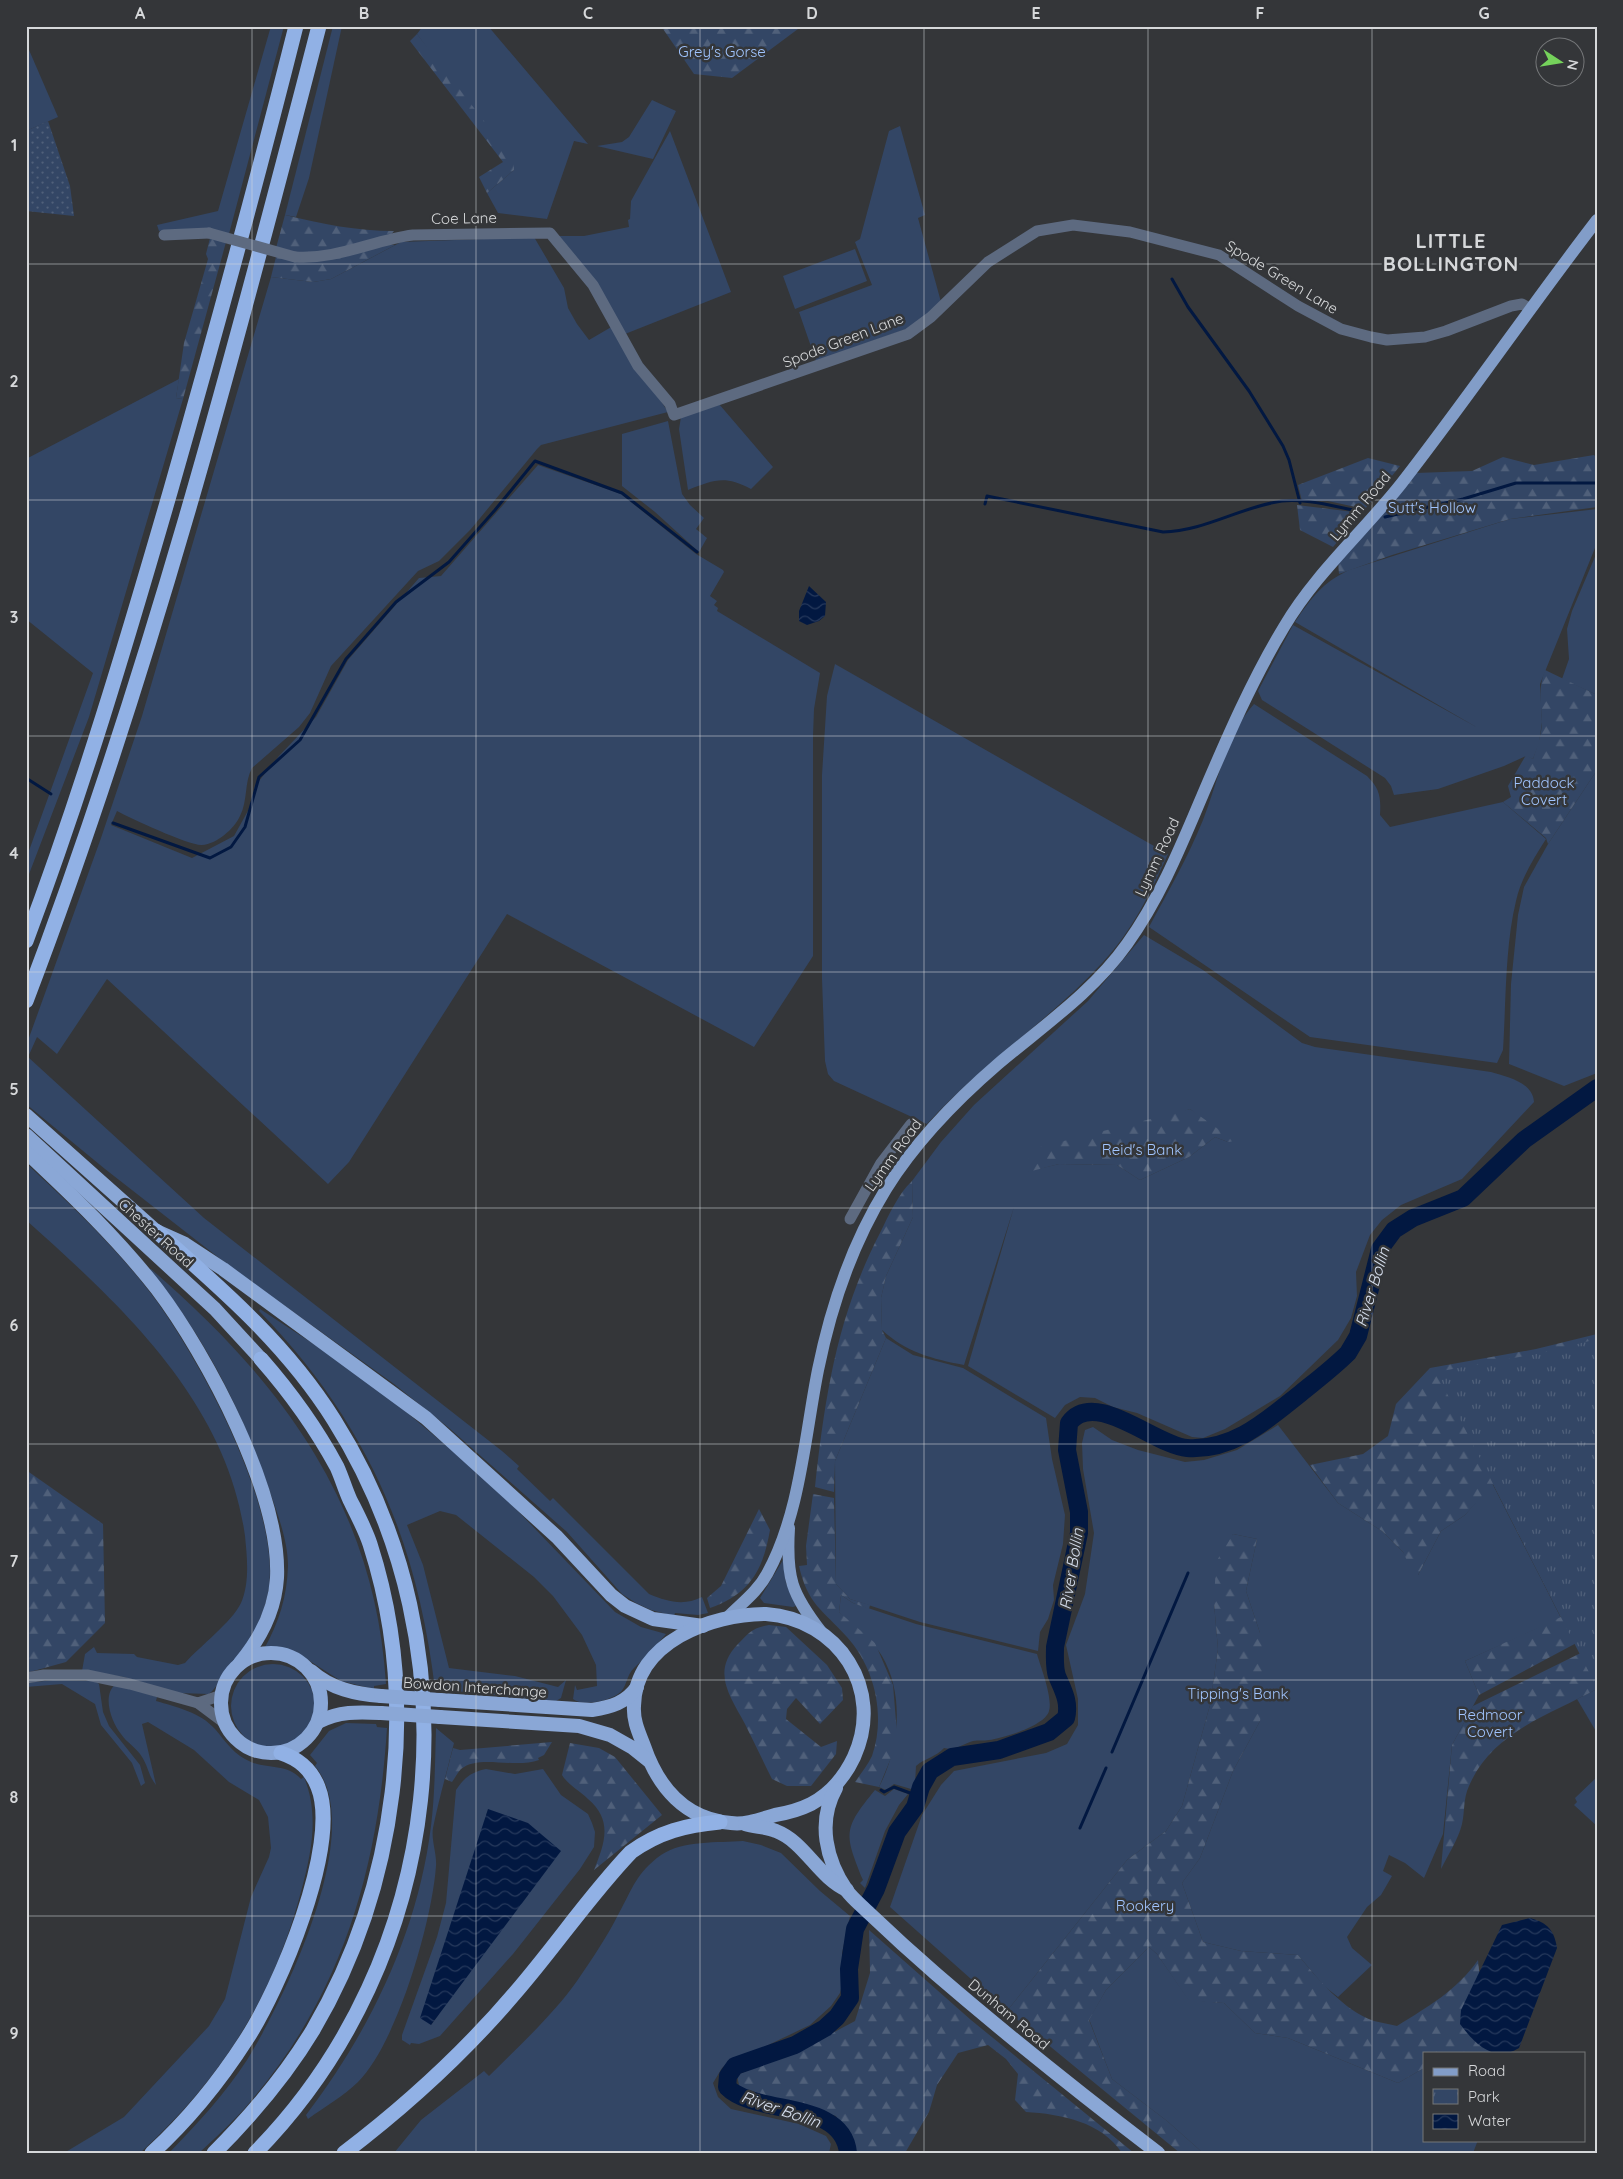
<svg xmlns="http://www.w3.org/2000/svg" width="1623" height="2179" font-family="Quicksand,sans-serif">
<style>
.grass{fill:#334665;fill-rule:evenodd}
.forest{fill:url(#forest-firs)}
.park{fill:url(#park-tufts)}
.garden{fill:url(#garden-dots)}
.water{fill:url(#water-waves)}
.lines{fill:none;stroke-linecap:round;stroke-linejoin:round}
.stream{stroke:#021841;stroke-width:3}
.river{stroke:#021841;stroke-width:18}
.minor{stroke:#5d6a80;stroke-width:11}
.primary{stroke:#829dc8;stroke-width:12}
.trunk{stroke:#8aa7d6;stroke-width:14}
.motorway{stroke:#91b1e5;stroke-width:15}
.minor-bridge{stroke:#5d6a80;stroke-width:11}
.trunk-bridge{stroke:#8aa7d6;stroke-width:14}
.grid{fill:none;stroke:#d6d8da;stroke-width:1;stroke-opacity:0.55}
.labels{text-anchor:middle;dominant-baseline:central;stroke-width:5;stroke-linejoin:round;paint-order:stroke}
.park-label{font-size:15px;fill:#a0c4fe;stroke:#343639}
.street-label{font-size:15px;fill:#d6d8da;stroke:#343639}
.water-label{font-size:16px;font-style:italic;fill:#d8e1f0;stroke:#343639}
.district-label{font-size:20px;font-weight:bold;letter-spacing:1px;fill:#d6d8da;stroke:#343639}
.neatline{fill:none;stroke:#d6d8da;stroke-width:2}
.grid-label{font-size:16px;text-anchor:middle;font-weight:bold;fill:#d6d8da}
</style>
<defs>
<pattern id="forest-firs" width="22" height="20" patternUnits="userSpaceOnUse" patternTransform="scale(1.25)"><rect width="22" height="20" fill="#334665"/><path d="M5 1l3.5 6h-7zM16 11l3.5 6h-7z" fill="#50607a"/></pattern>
<pattern id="park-tufts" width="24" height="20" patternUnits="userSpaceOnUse" patternTransform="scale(1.25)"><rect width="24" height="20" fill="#334665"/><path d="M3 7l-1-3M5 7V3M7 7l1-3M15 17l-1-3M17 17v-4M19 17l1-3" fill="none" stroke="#50607a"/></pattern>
<pattern id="garden-dots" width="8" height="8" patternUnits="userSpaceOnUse" patternTransform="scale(1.25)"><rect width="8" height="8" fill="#334665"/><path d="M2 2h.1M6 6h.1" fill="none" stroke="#50607a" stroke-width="1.8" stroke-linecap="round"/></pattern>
<pattern id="water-waves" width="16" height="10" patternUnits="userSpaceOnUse" patternTransform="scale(1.25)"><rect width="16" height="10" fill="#021841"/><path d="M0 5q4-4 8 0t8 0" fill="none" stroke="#26395c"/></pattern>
</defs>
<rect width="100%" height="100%" fill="#343639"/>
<g class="grass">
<path d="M271,26H284L229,234L182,229L159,231L157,225L218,211Z"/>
<path d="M333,26H342L309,178L296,217L285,215Z"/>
<path d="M423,26H488L588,144L574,141L547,219L498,213L487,193L514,170L417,34Z"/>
<path d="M26,43L58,117L26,131Z"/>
<path d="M652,100L676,111L653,159L597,146L622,142L629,137Z"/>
<path d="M900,126L925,215L918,218L941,302L912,327L816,361L799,312L872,285L855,242L860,239L889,131Z"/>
<path d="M670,131L731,292L625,334L557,236H584L629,227L628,220L630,219L631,201Z"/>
<path d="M534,237L564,288L568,308L577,324L589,340L613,326L668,412L541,445L537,449L471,529L439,561L418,571L331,666L310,713L299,727L252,768C244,783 248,800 240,816C234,829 217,844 202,845C190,846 130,818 117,811L111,825L192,858L234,836L249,809L255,786L279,756L316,717L348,660L419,578L441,576L538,465L621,494L696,554L723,570L724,572L710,596L717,601L714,605L718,608L717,611L820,673L814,709L813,736V956L754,1047L507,914L349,1162L328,1184L107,979L57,1054L37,1037L28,1057L204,1218L502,1451L519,1466L517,1469L550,1501L553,1498L649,1594C668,1602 684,1606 702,1597L708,1613L698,1615L675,1613L674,1616L651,1610L636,1603L622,1594L567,1532L449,1428L394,1384L228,1265L105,1169L26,1104V1046L101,838L142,716L271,277L313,282L331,279L401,242Z"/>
<path d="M855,249L867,281L795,309L783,276Z"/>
<path d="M179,379L176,398L183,399L89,717L26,882V859L93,673L26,619V459Z"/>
<path d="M719,404L773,467L751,489C724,475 714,480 688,490L679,429L681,417Z"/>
<path d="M668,421L682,494L690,505L704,518L696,529L707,538L699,552L655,512L622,486V434Z"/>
<path d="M1597,509V543L1540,684L1542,722L1539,743L1533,759L1526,756L1504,766L1438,789L1394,795L1391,786L1385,778L1262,700L1258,691L1293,625L1478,728L1295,622C1312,597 1322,583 1349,570L1510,519Z"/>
<path d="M1597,552V695L1562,679L1569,659L1567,629L1572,611Z"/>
<path d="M835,664L1168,854C1151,892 1132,931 1103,962C1049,1021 981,1064 927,1124L834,1081L828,1074L825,1061L822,979V775L827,696Z"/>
<path d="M1254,704L1367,776C1380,789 1381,797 1380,815L1390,827L1503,802L1546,839C1534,858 1521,878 1516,901C1505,946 1506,1003 1503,1050L1497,1063L1310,1037L1149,927C1168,892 1188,857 1203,820C1218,782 1226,735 1254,704Z"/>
<path d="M1597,770V1073L1564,1086L1509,1064L1511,984L1518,915L1524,887L1548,844Z"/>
<path d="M1144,935L1203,970L1302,1043L1315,1047L1491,1072C1507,1077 1533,1082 1534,1102L1462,1179L1401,1205L1382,1220L1370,1235L1356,1272L1357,1296L1351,1318L1338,1340L1280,1396L1225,1429L1203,1438L1192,1437L1137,1413L1113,1407L1095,1398L1080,1397L1065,1405L1055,1418L968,1366L1014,1207L964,1365C932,1359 906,1352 882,1330L881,1298L886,1276L913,1217L912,1181L941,1142L974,1105L1088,1001ZM1190,1109L1228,1142L1215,1137L1189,1157L1140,1180L1117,1165L1059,1164L1025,1172Z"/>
<path d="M26,1163C73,1207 120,1251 158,1303C204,1368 279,1507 269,1587C264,1619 249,1644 229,1667C222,1676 218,1686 209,1694L178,1693L124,1677L82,1671L85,1654L94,1647L97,1653L134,1654L137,1657L178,1665L185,1663C200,1646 232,1622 241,1603C250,1582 247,1557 245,1536C227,1402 121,1305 26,1220Z"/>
<path d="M151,1269C282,1382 375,1506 386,1684L374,1686V1689L341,1681L302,1656L288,1650L264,1649C279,1622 287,1597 288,1566C288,1540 277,1513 269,1489C241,1409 204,1334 149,1270Z"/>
<path d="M260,1309L335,1358L398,1405L456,1454L514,1507L615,1612L641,1627L666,1634C656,1646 645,1658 634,1668C626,1675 627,1689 618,1694C608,1701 583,1707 573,1699L575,1685L577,1690L597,1686L596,1665L582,1635L553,1596L534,1577L456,1515L440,1511L407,1525L423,1565L449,1668L515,1676L558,1687L566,1680L561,1698L556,1701L435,1689C417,1538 366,1421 259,1311Z"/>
<path d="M886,1338L913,1355L963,1368L1046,1418L1052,1459L1065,1515L1063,1544L1053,1585L1054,1600L1048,1619L1040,1632L1038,1651L920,1622L850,1599L836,1584L835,1461Z"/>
<path d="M1278,1425L1338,1503L1382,1531L1403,1552L1418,1575L1441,1531L1465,1515L1492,1483L1561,1618L1465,1661L1479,1695L1452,1745L1443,1834L1424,1878L1405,1863L1389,1855L1383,1871L1392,1876L1381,1895L1367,1907L1347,1937L1352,1948L1372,1965L1338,1997L1324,1986L1298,1955L1241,1951L1203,1942L1182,1883L1200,1858L1233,1771L1260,1721V1633L1246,1591L1257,1539L1233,1534L1214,1603L1218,1649L1210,1705L1182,1806L1166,1831L1127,1860L1007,2011L890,1907L922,1815L941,1785L954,1771L1046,1753L1067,1744L1078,1725V1699L1066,1645L1085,1594L1094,1533L1083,1469L1082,1443L1085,1430L1093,1427L1112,1440L1138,1450L1185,1462L1204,1460L1237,1450Z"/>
<path d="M783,1560L786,1583L796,1606L793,1607L764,1603L760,1598Z"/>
<path d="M841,1595L853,1603L916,1624L1037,1654C1041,1668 1053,1698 1049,1711C1045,1726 1003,1738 989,1740C984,1741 978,1740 973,1741C963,1744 955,1751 944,1748C936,1757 925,1758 916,1766L915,1784L911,1789L894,1784L886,1790L879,1787C899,1749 905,1695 882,1656C874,1642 851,1625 839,1612Z"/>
<circle cx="273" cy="1706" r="42"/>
<path d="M53,1680L95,1681L99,1684L103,1712L109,1726L140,1765L145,1783L141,1786L132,1763L101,1725L95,1704L62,1684L26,1687V1683Z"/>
<path d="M116,1684L157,1697L156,1701C176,1707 200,1712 215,1729C226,1742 234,1755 251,1762C268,1769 288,1764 301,1779L304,1777C319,1814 312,1850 302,1888C274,1996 222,2078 140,2153H64L124,2117L209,2026L225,1999L251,1897L269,1857L271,1848L268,1817L259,1800L229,1782L194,1750L148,1722L142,1724L156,1785C149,1777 148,1766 142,1757C137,1748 127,1743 121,1734C112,1723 101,1695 116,1684Z"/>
<path d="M1597,1689V1733L1577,1699Z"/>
<path d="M346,1723L376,1724L377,1727L387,1728C378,1868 343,1993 250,2102C235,2120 217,2136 199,2153H169C197,2124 225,2094 247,2060C284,2000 368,1829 315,1766L317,1763L310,1755L329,1731Z"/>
<path d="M436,1728L454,1743C447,1771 439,1799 433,1828C431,1840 437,1854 436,1866C432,1922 397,2043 358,2082C344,2096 324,2107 308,2119L306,2115C370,2031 418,1932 431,1826C435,1794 435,1761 436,1728Z"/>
<path d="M486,1769L515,1774L543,1769L561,1795L588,1814L592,1823L595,1832L594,1847L580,1869L513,1954L440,2036L419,2044L411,2043L410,2045L402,2040V2035L437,1937L446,1903L456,1790C464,1778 471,1772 486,1769ZM488,1809L460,1984L431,2025Z"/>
<path d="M1597,1777V1826L1574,1805L1577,1802L1575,1798Z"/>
<path d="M894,1789L908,1794L899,1805L885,1831L865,1888L860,1883L863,1880C844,1833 843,1829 875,1790L885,1796Z"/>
<path d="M743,1841L761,1845L781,1853L820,1891L850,1916L842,1953V1984L840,1993L831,2006L810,2025L762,2048L733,2058L722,2068L713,2083L718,2097L731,2109L799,2124L826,2136L831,2144L829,2153H394L421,2120L484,2071L489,2076C519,2046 552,2016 577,1981C592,1959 607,1937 619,1913C633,1888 636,1873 661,1855C683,1840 718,1843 743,1841Z"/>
<path d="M1149,1947L1157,1954L1189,2000L1224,2003L1255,2033L1288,2038L1398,2083L1424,2068V2140H1478L1473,2153H1203L1167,2121L1112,2079L1089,2019L1106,1990Z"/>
</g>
<g class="forest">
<path d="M661,26H802L732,78L694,74Z"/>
<path d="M417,34L514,160V170L487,193L479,177L503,162L410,41Z"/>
<path d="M285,215C322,224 357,231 394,231L390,236L317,256L276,248Z"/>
<path d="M210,238L226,242L183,399L176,398L184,343L208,259L206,254Z"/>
<path d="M382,244L395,245L331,279L313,282L271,277L276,257Z"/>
<path d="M1594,455L1597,458V507L1510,519L1392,555L1339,574L1338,562L1416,473L1472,471L1503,457L1534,465Z"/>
<path d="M1368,458L1400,466L1365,509L1328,501H1302L1298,485Z"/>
<path d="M1297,505L1362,513L1333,547L1300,530Z"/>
<path d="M1545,670L1597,695V770L1548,844L1546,838L1503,802L1511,797L1508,786L1526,755L1533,759C1537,747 1542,734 1542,721C1541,702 1538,688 1545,670Z"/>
<path d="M1190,1109L1235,1141L1228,1142L1215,1137L1189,1157L1140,1180L1117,1165L1059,1164L1024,1173L1032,1149Z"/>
<path d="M912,1181L913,1217L886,1276L881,1298L882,1330L886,1338L835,1461L834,1492L815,1487C825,1396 837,1316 880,1233C889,1215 898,1194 912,1181Z"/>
<path d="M1597,1334V1632L1479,1695L1465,1661L1561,1617L1493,1484L1465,1515L1441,1531L1418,1575L1414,1576L1403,1552L1382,1531L1338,1503L1310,1465L1363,1454L1388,1436L1396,1404L1430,1368L1536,1349Z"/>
<path d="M26,1470L103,1524L105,1623L66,1662L26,1673Z"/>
<path d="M813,1494L834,1498L836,1584L850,1599L870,1605L869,1609L853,1603L841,1595L839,1612L875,1643L893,1685L897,1733L893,1753L879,1787L855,1782C861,1773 868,1765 872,1756C886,1716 875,1668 847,1637C822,1609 808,1605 799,1566L807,1565L806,1546Z"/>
<path d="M759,1509L770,1530C763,1570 750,1594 710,1608L707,1598L721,1586Z"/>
<path d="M1233,1534L1257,1539L1246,1591L1260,1633L1267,1682L1260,1721L1233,1771L1200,1858L1182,1883L1203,1942L1241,1951L1298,1955C1318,1979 1343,2010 1374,2021C1381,2023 1390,2024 1397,2026C1429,2006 1456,1991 1478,1960L1481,1988L1475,2037L1492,2053H1424V2068L1398,2083L1288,2038L1255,2033L1224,2003L1189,2001L1157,1954L1149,1947L1106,1990L1089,2020L1112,2079L1167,2121L1203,2153H1180L1007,2011L1127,1860L1166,1831L1182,1806L1210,1705L1218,1649L1214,1603L1216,1562Z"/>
<path d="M769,1625L786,1627L827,1665L842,1688L843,1700L820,1724L796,1698L787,1709L786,1719L821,1747L837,1741L836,1754L811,1786H787L772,1779C763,1761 754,1742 745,1724C730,1696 711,1672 738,1644C750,1632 752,1628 769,1625Z"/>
<path d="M1597,1645V1689C1549,1715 1492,1732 1469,1786C1463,1799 1465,1811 1462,1824C1458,1840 1448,1855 1441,1869L1452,1745L1473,1706Z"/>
<path d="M552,1742L544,1755L538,1758L539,1760C514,1769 479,1754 461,1769C458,1772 455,1778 452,1782L445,1779L453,1748L460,1750Z"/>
<path d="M570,1743L599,1748L615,1757L662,1815L594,1870C605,1843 613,1820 588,1799C579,1790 569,1786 562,1775Z"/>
<path d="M869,1930L971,2020L1134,2153H1122C1102,2122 1061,2114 1026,2112L1015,2100L1018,2074L1006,2059L988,2045L958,2053L937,2085L929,2112L905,2153H853L836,2116L740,2090L737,2075L810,2045L855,2021L870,1973Z"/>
</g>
<path class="park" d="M1597,1339V1681L1594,1682L1436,1372L1542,1353Z"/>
<path class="garden" d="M48,121L70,186L74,216L26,211V131Z"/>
<g class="water">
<path d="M809,586L826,602L825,616L819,621L807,625L799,621V611Z"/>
<path d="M488,1809L528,1823L561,1851L431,2025L420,2018Z"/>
<path d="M1530,1918C1548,1923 1554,1930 1557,1948L1519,2048C1494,2064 1474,2043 1460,2024L1461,2010L1502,1925Z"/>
</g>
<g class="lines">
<g class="stream">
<path d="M1172,279L1188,307L1249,391L1283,446L1289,460L1300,503"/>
<path d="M985,504L987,496L1163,532C1205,531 1240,507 1282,501C1304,498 1336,507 1359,511"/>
<path d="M1385,517L1463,499L1516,483H1597"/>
<path d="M26,778L51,794"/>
<path d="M113,823L210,858L231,847L245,827L259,777L300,740L346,659L396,602L449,562L495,510L535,461L622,493L697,552"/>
<path d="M1112,1752L1188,1573"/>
<path d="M881,1790L884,1792L894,1787L918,1796"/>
<path d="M1080,1828L1106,1768"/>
</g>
<path class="river" d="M848,2153C843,2099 755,2116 727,2087L728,2076L735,2066L795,2045L825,2028L837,2017L850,1998L849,1969L855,1929L876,1889L897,1832L915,1807L921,1787L930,1771L952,1757L999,1750L1049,1732L1066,1718C1070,1702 1063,1690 1057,1676C1054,1667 1055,1657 1055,1647L1079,1533V1512L1067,1450L1069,1423C1095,1388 1156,1446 1187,1448C1234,1451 1267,1420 1301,1393C1317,1380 1334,1367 1348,1353L1358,1336L1380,1249L1394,1230L1413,1218L1463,1198L1524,1140L1597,1088"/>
<g class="minor">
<path d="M164,235L209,233"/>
<path d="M295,257C337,260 373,240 413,235L550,233L593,285L638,366L670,404L674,415L908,334L931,317L988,262L1037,231L1073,225L1130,232L1219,255L1298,306L1341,329L1371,337L1387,340L1425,337L1446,331L1511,306L1522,304L1529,308"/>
<path d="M850,1219L881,1163L911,1124"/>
<path d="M26,1678L44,1675H87L130,1684L198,1703L222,1695"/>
<path d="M198,1703L226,1724"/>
</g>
<g class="primary">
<path d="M789,1528C786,1578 791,1593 822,1633"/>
<path d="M728,1617C742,1603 758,1591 767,1574C800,1515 805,1435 818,1370C831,1306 852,1244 886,1189C916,1141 955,1101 998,1064C1043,1026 1093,992 1127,944C1160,898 1181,846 1203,794C1227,738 1252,680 1284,627C1315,574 1363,532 1401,484C1468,398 1530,307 1597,220"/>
</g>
<g class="trunk">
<path d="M26,1115L156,1231L185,1244L223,1269L426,1418L557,1537L611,1595L625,1606L653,1619L703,1626"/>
<path d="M26,1135L215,1309L261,1359"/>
<path d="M26,1152C72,1195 118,1239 157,1289C207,1355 281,1494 277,1578C275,1611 260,1639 240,1663"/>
<path d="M766,1614C838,1619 885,1689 854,1757C845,1776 830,1794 811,1804C801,1809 787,1813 775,1815C761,1819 746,1825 731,1823C685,1819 658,1787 644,1746C639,1733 633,1721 634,1706C635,1642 711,1614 766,1614Z"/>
<circle cx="271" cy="1703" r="50"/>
<path d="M311,1671C331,1689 356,1694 381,1696"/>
<path d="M440,1700L592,1710C611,1707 626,1703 637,1687"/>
<path d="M440,1717L579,1726L610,1735L633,1748L648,1760"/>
<path d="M318,1722C340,1711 358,1712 381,1713"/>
<path d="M836,1788C817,1822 826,1860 847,1891C853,1899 862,1906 869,1913C891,1934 913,1954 936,1974C1008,2036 1082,2095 1158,2153"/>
<path d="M745,1824C755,1827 767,1827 776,1831C805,1842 818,1877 847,1890"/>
</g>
<g class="motorway">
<path d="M26,941C82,792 127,641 171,489C215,335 257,181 296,26"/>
<path d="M26,1001C147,684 234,355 319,26"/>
<path d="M156,1231C222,1289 287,1345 334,1420C479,1650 446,1959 255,2153"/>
<path d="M152,2153C189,2119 219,2082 246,2040C279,1990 341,1844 318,1787C311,1769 299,1759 281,1753"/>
<path d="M214,2153C251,2116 286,2075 313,2030C397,1887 421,1702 370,1544C365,1529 357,1514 350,1500C345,1489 342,1478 337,1467C316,1428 290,1392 261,1359"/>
<path d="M344,2153C407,2105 464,2053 515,1993C555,1947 589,1896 631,1852C659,1832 686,1825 720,1822"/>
</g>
<path class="minor-bridge" d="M209,233L295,257"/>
<g class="trunk-bridge">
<path d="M381,1696L440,1700"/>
<path d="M381,1713L440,1717"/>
</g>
</g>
<path class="grid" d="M252,26V2153M476,26V2153M700,26V2153M924,26V2153M1148,26V2153M1372,26V2153M26,264H1597M26,500H1597M26,736H1597M26,972H1597M26,1208H1597M26,1444H1597M26,1680H1597M26,1916H1597"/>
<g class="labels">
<g class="park-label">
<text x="722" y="51">Grey's Gorse</text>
<text x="1432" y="507">Sutt's Hollow</text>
<text x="1544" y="782">Paddock<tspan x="1544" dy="17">Covert</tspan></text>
<text x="1142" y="1149">Reid's Bank</text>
<text x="1238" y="1693">Tipping's Bank</text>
<text x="1490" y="1714">Redmoor<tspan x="1490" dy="17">Covert</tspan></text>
<text x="1145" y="1905">Rookery</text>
</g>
<g class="street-label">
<text transform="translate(464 218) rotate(-1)">Coe Lane</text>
<text transform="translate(1282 277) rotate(31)">Spode Green Lane</text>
<text transform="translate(843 340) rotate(-21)">Spode Green Lane</text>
<text transform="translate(1360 506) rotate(-50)">Lymm Road</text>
<text transform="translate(1157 857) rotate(-65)">Lymm Road</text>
<text transform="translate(893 1155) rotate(-54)">Lymm Road</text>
<text transform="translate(156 1233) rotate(42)">Chester Road</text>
<text transform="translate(475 1687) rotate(4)">Bowdon Interchange</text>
<text transform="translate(1009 2014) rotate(40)">Dunham Road</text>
</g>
<g class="water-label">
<text transform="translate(1372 1287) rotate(-73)">River Bollin</text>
<text transform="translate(1071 1569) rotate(-81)">River Bollin</text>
<text transform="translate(781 2109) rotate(19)">River Bollin</text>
</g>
<g class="district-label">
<text x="1451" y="240">LITTLE<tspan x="1451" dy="23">BOLLINGTON</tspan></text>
</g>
</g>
<rect width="1623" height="2179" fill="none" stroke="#343639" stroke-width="55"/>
<rect x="1423" y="2052" width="162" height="90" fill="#343639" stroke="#757779"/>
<rect x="1433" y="2068" width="25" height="8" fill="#829dc8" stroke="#757779"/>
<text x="1468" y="2076" font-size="15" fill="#d6d8da">Road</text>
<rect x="1433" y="2089" width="25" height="15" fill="url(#park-tufts)" stroke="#757779"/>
<text x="1468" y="2102" font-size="15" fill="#d6d8da">Park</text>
<rect x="1433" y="2114" width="25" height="15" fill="url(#water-waves)" stroke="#757779"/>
<text x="1468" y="2126" font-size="15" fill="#d6d8da">Water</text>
<g transform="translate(1560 62) rotate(102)"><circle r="24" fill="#343639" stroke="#757779"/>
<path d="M0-4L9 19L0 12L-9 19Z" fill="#75d25b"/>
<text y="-8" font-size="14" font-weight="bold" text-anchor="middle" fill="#d6d8da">N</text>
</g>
<rect x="28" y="28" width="1568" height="2124" class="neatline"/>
<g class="grid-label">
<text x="140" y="19">A</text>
<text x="364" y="19">B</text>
<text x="588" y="19">C</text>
<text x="812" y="19">D</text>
<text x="1036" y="19">E</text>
<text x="1260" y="19">F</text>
<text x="1484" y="19">G</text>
<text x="14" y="151">1</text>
<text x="14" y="387">2</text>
<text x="14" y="623">3</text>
<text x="14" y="859">4</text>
<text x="14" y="1095">5</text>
<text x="14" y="1331">6</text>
<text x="14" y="1567">7</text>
<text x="14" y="1803">8</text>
<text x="14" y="2039">9</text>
</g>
</svg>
